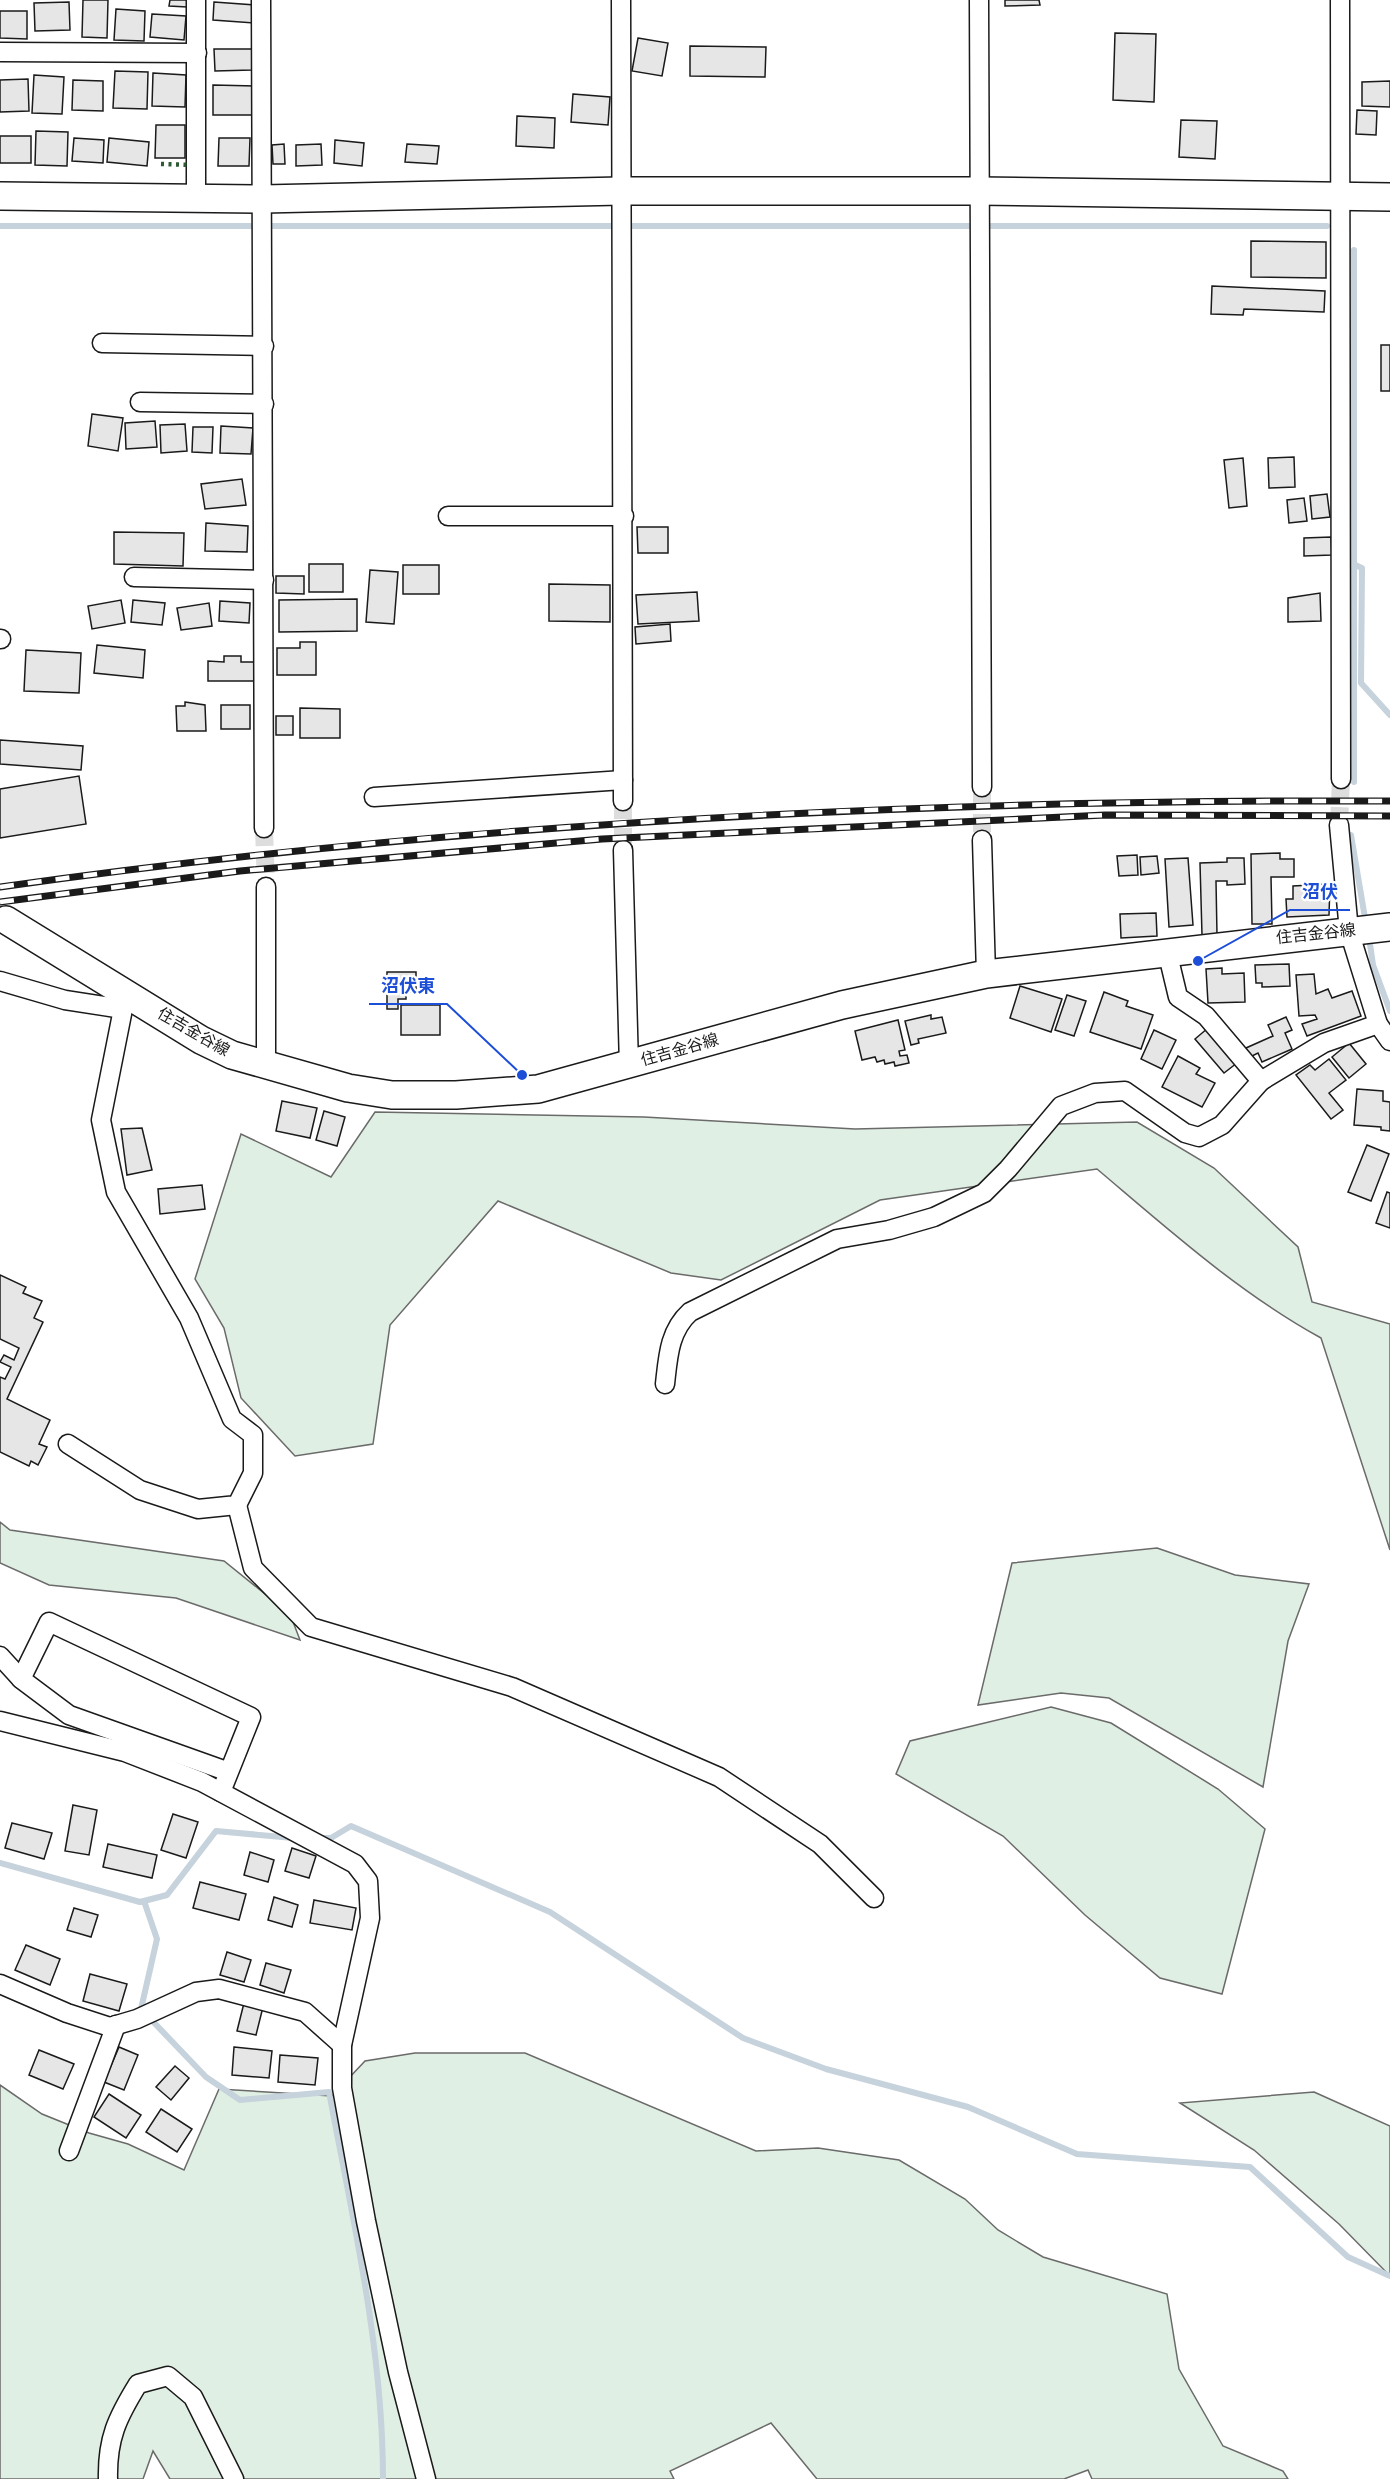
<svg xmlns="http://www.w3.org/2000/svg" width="1390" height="2479" font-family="Overpass,'Noto Sans JP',sans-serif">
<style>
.green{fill:#e0efe3;stroke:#6a6a6a;stroke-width:1.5}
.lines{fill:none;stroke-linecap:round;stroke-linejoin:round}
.stream{stroke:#c6d2dc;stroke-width:6}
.building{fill:#e6e6e6;stroke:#1a1a1a;stroke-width:1.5}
.street-tunnel{stroke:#ddd;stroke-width:18;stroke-dasharray:18 9;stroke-linecap:butt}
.street-casing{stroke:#1a1a1a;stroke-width:21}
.secondary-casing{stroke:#1a1a1a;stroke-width:30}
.street{stroke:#fff;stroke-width:18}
.secondary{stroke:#fff;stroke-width:27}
.rail-casing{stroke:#1a1a1a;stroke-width:7}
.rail{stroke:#fff;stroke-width:4.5;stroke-dasharray:14;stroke-linecap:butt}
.hedge{stroke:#2b5a34;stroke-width:4.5;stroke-dasharray:3 4.5;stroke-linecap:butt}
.labels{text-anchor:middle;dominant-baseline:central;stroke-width:4.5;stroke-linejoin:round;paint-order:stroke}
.street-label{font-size:16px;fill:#1a1a1a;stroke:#fff}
.leader{fill:none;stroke:#1d4ed8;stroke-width:2}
.callout-dot{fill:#1d4ed8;stroke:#fff;stroke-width:2}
.callout-label{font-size:18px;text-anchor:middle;font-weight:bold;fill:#1d4ed8;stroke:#fff;stroke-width:4.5;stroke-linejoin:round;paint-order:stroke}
</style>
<rect width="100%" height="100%" fill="#fff"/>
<g class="green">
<path d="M375,1112L644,1117L855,1129L1137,1122L1214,1168L1298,1247L1312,1302L1390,1324V1550L1321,1338C1239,1293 1168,1229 1097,1169L880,1200L721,1280L671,1273L498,1201L390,1325L373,1444L295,1456L241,1398L224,1328L195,1279L241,1134L331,1177Z"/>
<path d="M0,1522L10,1530L224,1561L290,1614L300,1640L176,1598L49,1585L0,1563Z"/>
<path d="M1157,1548L1235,1575L1309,1584L1288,1641L1263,1787L1109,1698L1061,1693L978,1705L1012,1563Z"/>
<path d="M1051,1707L1111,1723L1218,1789L1265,1829L1222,1994L1160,1978L1085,1915L1003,1836L896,1774L910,1741Z"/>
<path d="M415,2053H525L756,2151L818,2148L899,2160L965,2199L998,2230L1043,2257L1167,2294L1179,2369L1223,2446L1283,2471L1288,2479H1092L1088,2470L1064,2479H817L771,2423L670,2471L674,2479H170L153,2451L143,2479H0V2085L42,2114L89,2133L128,2144L184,2170L219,2089L332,2096L365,2061Z"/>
<path d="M1314,2092L1390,2126V2276L1339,2224L1254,2150L1180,2103Z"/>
</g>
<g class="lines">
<g class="stream">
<path d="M0,226H1327"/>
<path d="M1354,250V782"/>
<path d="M1353,564L1362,568L1361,683L1390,715"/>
<path d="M1351,835L1366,924"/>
<path d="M1369,937L1373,965L1390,1011"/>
<path d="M318,1838H331L351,1826L550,1912L743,2038L826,2069L968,2107L1077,2154L1250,2167L1348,2257L1390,2276"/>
<path d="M0,1863L140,1902L167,1895L216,1831L293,1838"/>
<path d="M144,1901L157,1939L141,2009L206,2077L240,2100L329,2092C353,2220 383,2349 383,2479"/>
</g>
</g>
<g class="building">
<path d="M83,0H108L107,38L82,37Z"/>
<path d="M170,0H187V7L169,6Z"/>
<path d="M1005,0H1039L1040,5L1005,6Z"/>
<path d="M69,2L70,30L35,31L34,3Z"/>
<path d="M214,2L255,5L254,23L213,20Z"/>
<path d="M116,9L145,11L144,41L114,40Z"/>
<path d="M0,11H27V39L0,38Z"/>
<path d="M152,14L186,16L184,40L150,37Z"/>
<path d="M1115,33L1156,34L1154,102L1113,100Z"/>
<path d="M638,38L668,43L662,76L632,71Z"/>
<path d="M690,46L766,47L765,77L690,76Z"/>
<path d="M214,49H252V70L215,71Z"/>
<path d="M115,71L148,72L147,109L113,108Z"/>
<path d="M153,73L186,75L185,107L152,106Z"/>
<path d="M34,75L64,77L62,114L32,113Z"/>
<path d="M28,79L29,111L0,112V80Z"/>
<path d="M73,80L103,81V111L72,110Z"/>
<path d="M1390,81V107L1362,106V82Z"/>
<path d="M213,85L255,86V115H213Z"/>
<path d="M573,94L610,97L608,125L571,122Z"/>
<path d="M1357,110L1377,111L1376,135L1356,134Z"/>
<path d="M517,116L555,118L554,148L516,146Z"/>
<path d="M1181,120L1217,121L1215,159L1179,157Z"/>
<path d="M156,125H185V158H155Z"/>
<path d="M36,131L68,132L67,166L35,165Z"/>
<rect x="0" y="136" width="31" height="27"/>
<path d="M74,138L104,140L103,163L72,161Z"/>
<path d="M109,138L149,142L147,166L107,162Z"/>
<path d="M219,138H250L249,166H218Z"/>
<path d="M335,140L364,143L362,166L334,163Z"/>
<path d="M284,144L285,164H273L272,145Z"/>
<path d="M321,144L322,165L296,166V145Z"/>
<path d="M407,144L439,146L437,164L405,162Z"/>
<path d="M1251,241L1326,242V278L1251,277Z"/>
<path d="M1212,286L1325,291L1324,312L1244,309L1243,315L1211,314Z"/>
<rect x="1381" y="345" width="9" height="46"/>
<path d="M92,414L123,418L118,451L88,446Z"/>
<path d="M155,421L157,447L126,449L125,423Z"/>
<path d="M185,424L187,451L161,453L160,425Z"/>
<path d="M221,426L253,428L251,454L220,453Z"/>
<path d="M193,427H213L212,453L192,452Z"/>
<path d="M1294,457L1295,487L1269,488L1268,458Z"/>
<path d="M1243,458L1247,506L1229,508L1224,460Z"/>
<path d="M242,479L246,505L205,509L201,484Z"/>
<path d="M1327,494L1330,517L1312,519L1310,496Z"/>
<path d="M1304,498L1307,521L1289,523L1287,500Z"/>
<path d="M206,523L248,526L247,552L205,551Z"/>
<path d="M637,527H668V553H638Z"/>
<path d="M114,532L184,533L183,566L114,564Z"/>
<path d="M1331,537L1332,555L1304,556V538Z"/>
<rect x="309" y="564" width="34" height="28"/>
<rect x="403" y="565" width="36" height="29"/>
<path d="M370,570L398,572L394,624L366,622Z"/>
<path d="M276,576H304V594L276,593Z"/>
<path d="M549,584L610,585V622L549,621Z"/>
<path d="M697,592L699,621L638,624L636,595Z"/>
<path d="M1320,593L1321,621L1288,622V598Z"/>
<path d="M357,599V631L279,632V600Z"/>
<path d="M121,600L125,623L92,629L88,606Z"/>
<path d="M133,600L165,603L162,625L131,622Z"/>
<path d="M220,601L250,603L249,623L219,621Z"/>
<path d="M209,603L212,626L181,630L177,608Z"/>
<path d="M670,624L671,641L636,644L635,627Z"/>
<path d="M300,642H316V675H277V648H300Z"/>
<path d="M97,645L145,650L143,678L94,673Z"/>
<path d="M26,650L81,653L79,693L24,691Z"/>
<path d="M224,656H241V662H255V681H208V661L224,662Z"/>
<path d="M185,702L205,705L206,731H177L176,706H185Z"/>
<rect x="221" y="705" width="29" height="24"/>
<path d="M300,708L340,709V738H300Z"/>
<rect x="276" y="716" width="17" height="19"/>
<path d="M0,740L83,746L81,770L0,764Z"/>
<path d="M79,776L86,824L0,838V789Z"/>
<path d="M1280,853V859H1294V877H1271L1272,924H1252L1251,854Z"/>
<path d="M1137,855L1138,875L1119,876L1117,856Z"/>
<path d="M1157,856L1159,873L1141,875L1140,857Z"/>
<path d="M1188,858L1193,925L1169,927L1165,859Z"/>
<path d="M1227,858H1244L1245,884L1227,885V881H1216L1217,935H1202L1200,863L1227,862Z"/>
<path d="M1330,884L1329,915L1287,917L1286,899H1293V886Z"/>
<path d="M1156,913L1157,936L1121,938L1120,914Z"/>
<path d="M1289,964L1290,986L1262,987V983H1256L1255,965Z"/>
<path d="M1222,968V974L1244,973L1245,1002L1208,1003L1206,969Z"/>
<path d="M387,972H416V992H406V999H398V1009H387Z"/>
<path d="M1314,974L1316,994L1328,989L1332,998L1352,991L1361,1016L1307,1036L1302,1024L1317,1019L1315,1015L1299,1016L1296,975Z"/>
<path d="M1020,986L1062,999L1051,1032L1010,1018Z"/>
<path d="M1104,992L1128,1001L1126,1006L1153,1015L1141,1049L1090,1032Z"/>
<path d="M1067,995L1086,1001L1074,1036L1055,1030Z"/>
<rect x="401" y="1005" width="39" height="30"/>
<path d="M931,1015V1019L942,1017L946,1033L918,1039L919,1043L911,1045L905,1021Z"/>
<path d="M1286,1017L1292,1030L1285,1033L1292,1049L1262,1062L1258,1053L1250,1057L1246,1048L1273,1036L1268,1025Z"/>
<path d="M898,1020L905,1050L899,1051L900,1056L907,1055L909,1063L895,1066L894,1062L885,1064L884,1060L877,1062L875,1057L862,1060L855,1031Z"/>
<path d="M1208,1028L1237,1063L1224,1073L1195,1039Z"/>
<path d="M1154,1030L1176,1040L1162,1069L1141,1059Z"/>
<path d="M1349,1043L1366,1064L1349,1078L1332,1057Z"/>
<path d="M1178,1056L1200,1068L1196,1074L1215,1083L1202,1107L1162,1087Z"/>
<path d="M1329,1059L1346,1080L1329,1093L1343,1110L1331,1119L1296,1075L1310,1065L1315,1070Z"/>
<path d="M1357,1089L1383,1091V1101L1390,1102V1131L1381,1130V1127L1354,1125Z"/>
<path d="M282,1101L317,1108L310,1138L276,1131Z"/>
<path d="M324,1111L345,1117L337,1146L316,1140Z"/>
<path d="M142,1128L152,1170L127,1175L121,1129Z"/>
<path d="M1367,1145L1389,1154L1371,1201L1348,1192Z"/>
<path d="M202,1185L205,1209L160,1214L158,1189Z"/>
<path d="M1387,1192L1390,1193V1228L1376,1223Z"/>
<path d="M0,1275L26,1287L23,1293L42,1301L34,1318L43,1322L7,1399L50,1420L39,1444L47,1447L38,1465L31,1461L29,1466L0,1452V1377L5,1379L11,1367L0,1362L4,1355L14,1360L19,1348L0,1339Z"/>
<path d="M73,1805L97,1810L89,1855L65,1851Z"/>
<path d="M173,1814L198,1822L186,1858L161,1850Z"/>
<path d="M12,1823L52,1833L44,1859L5,1848Z"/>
<path d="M108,1844L157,1855L152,1878L103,1867Z"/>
<path d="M292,1848L316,1856L309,1878L285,1871Z"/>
<path d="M250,1852L274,1860L268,1882L244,1875Z"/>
<path d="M200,1882L246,1894L239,1920L193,1908Z"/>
<path d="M274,1897L298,1905L292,1927L268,1920Z"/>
<path d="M314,1900L356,1908L352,1930L310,1923Z"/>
<path d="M74,1908L98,1915L91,1937L67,1930Z"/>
<path d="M26,1945L60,1959L50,1985L15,1970Z"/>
<path d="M227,1952L251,1960L244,1982L220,1975Z"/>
<path d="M266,1963L291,1970L284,1993L260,1985Z"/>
<path d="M90,1974L127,1984L119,2011L83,2001Z"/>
<path d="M244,2003L263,2007L256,2035L237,2031Z"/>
<path d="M119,2047L138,2055L124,2090L104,2082Z"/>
<path d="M234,2047L272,2051L269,2078L232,2075Z"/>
<path d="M39,2050L74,2064L63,2089L29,2075Z"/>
<path d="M280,2055L318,2058L315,2085L278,2082Z"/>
<path d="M175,2066L189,2078L171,2100L156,2087Z"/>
<path d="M109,2094L141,2115L126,2138L94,2117Z"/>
<path d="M161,2109L192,2129L177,2152L146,2132Z"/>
</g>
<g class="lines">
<g class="street-tunnel">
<path d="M982,787V840"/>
<path d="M623,801V850"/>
<path d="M1339,825L1341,779"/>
<path d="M264,828L266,887"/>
</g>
<g class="street-casing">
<g id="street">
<path d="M261,0L264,828"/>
<path d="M621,0L623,801"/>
<path d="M979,0L982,787"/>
<path d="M1340,0L1341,779"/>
<path d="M0,52L197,53"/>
<path d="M196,198V0"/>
<path d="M102,343L264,346"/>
<path d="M140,402L264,404"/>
<path d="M448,516H624"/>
<path d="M134,577L264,580"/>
<path d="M0,639H1"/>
<path d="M374,797L623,780"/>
<path d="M1339,825L1349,931L1378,1024L1390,1041"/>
<path d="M982,840L986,974"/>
<path d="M623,850L629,1066"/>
<path d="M0,981L65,1000L123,1009L129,999"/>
<path d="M266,1067V887"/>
<path d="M1261,1081L1324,1043L1378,1024"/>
<path d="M665,1384C668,1357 669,1331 690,1312L837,1239L889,1230L934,1217L984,1193L1008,1169L1061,1106L1095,1093L1125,1091L1185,1133L1199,1137L1222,1125L1261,1081L1206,1016L1178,997L1167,951"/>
<path d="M68,1444L140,1490L198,1509L237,1505L253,1473V1435L232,1419L189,1318L116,1192L101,1120L123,1009"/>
<path d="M237,1505L253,1568L311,1627L512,1687L719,1777L820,1844L874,1898"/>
<path d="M0,1656L21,1679"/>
<path d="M0,1721L125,1752L202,1782L355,1864L368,1881L370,1918L342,2045V2088L366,2221L398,2372L426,2479"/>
<path d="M221,1792L251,1717L49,1622L21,1679L69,1715L229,1772"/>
<path d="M0,1984L67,2013L110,2027L137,2019L196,1992L219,1989L305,2012L342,2045"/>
<path d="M69,2151L116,2025"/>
<path d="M108,2479C107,2439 117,2418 138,2384L168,2376L193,2397L234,2479"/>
</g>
</g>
<g class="secondary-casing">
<g id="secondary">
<path d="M0,196L263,199L621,191H978L1390,197"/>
<path d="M6,920L201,1040L232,1055L348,1088L392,1095H456L538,1089L842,1005L986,974L1390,927"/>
</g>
</g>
<use href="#street" class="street"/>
<use href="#secondary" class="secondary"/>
<g class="rail-casing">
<g id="rail">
<path d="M0,887C461,822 925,799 1390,801"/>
<path d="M0,902L240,871L602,839L1105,815L1390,816"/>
</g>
</g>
<use href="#rail" class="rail"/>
<path class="hedge" d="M161,164L191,165"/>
</g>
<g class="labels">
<g class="street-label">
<text transform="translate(1316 935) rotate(-6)">住吉金谷線</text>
<text transform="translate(193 1033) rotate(30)">住吉金谷線</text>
<text transform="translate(680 1051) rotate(-16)">住吉金谷線</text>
</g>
</g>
<path class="leader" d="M1198 961L1290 910H1350M522 1075L447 1004H369"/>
<g class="callout-dot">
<circle cx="1198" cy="961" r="6"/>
<circle cx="522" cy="1075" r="6"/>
</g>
<g class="callout-label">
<text x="1320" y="898">沼伏</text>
<text x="408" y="992">沼伏東</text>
</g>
</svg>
